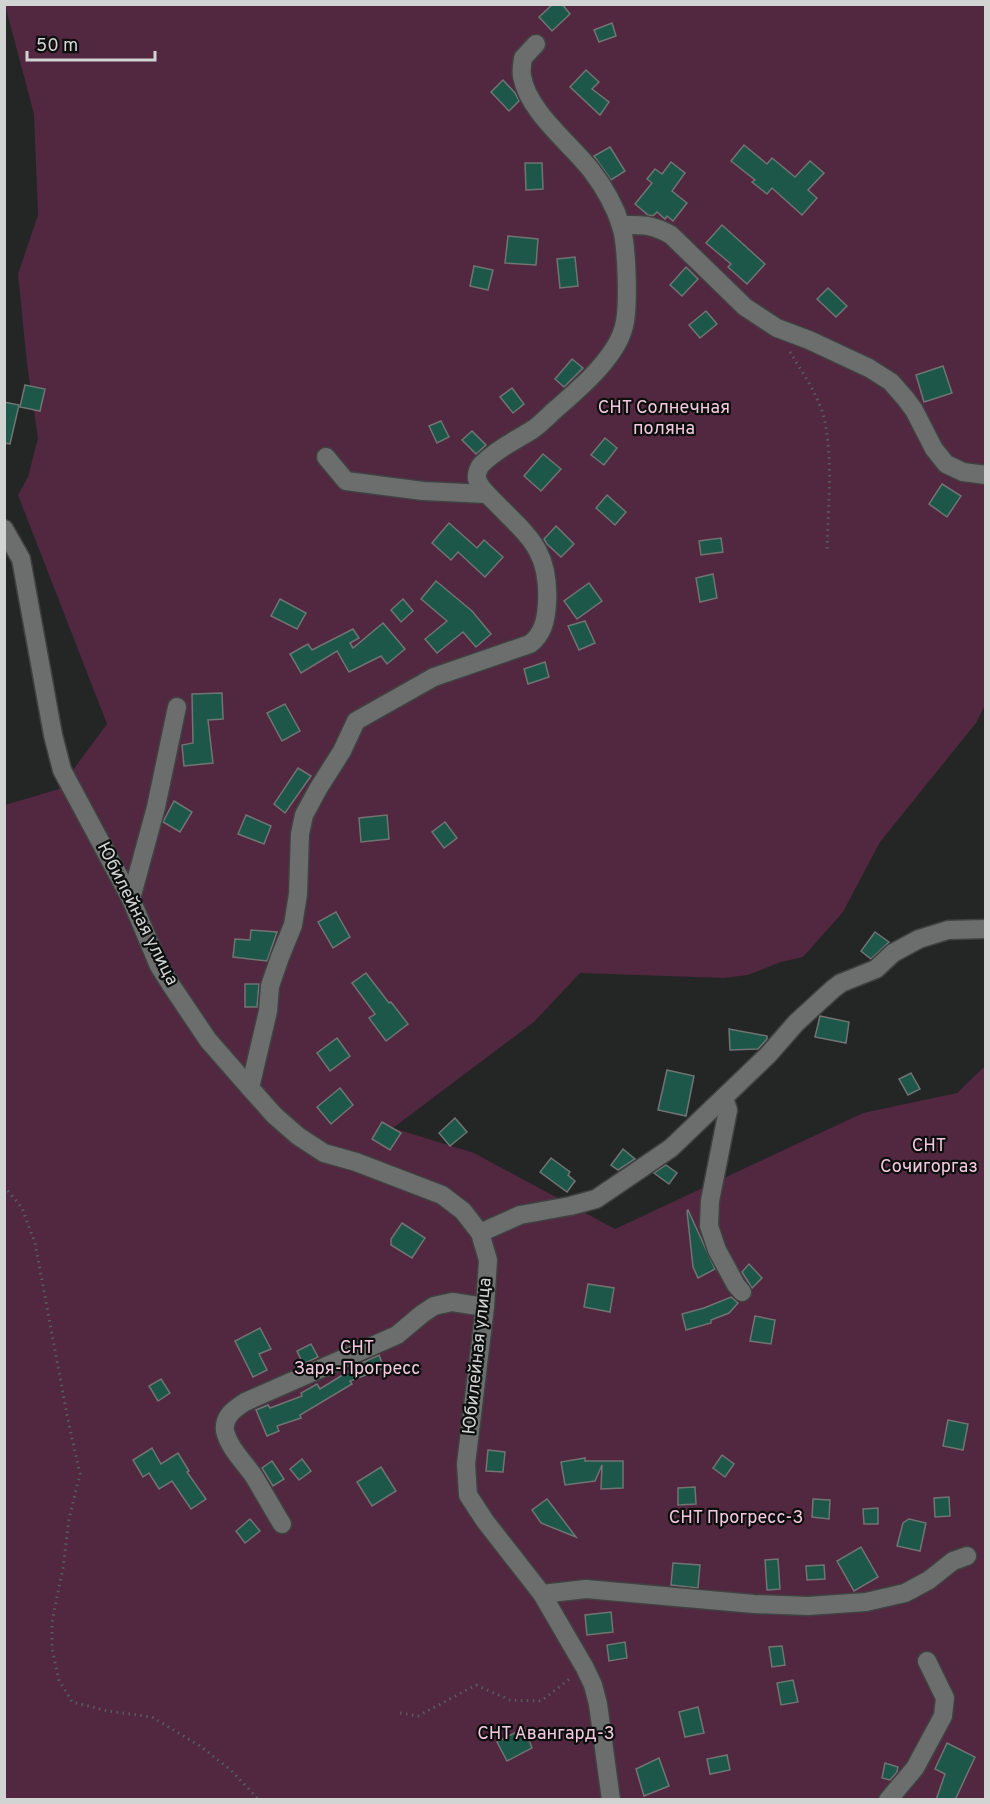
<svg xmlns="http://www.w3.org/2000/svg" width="990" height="1804" font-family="Overpass,sans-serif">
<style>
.green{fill:#522740}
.building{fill:#1d574a;stroke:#707473;stroke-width:1.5}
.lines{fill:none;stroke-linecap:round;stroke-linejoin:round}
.minor-casing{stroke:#404241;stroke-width:21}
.path{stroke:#595c5b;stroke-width:3;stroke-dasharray:1.5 4.5;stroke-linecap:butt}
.minor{stroke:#6b6e6d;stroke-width:18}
.labels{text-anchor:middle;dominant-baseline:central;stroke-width:4.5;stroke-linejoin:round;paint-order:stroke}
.park-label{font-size:18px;fill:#f3c9df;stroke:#0d0f0e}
.street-label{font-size:18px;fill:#d2d4d3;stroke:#0d0f0e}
</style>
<rect width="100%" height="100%" fill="#232625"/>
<path class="green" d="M5,5H985L986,703L976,723L880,842L843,912L803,957L781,962L748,975L724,978L580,973L534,1022L393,1128L474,1153L615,1229L863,1113L957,1093L985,1066V1799L5,1800V805L59,789L107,724L18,495L28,477L38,438L27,364L18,274L38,215L34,114Z"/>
<g class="building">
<path d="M553,4H562L570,14L552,31L539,17Z"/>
<path d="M612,23L616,36L599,42L594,30Z"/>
<path d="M586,70L599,82L592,89L609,102L600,115L570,87Z"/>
<path d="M503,80L515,93L519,101L509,111L491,92Z"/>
<path d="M744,145L767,164L772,158L795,177L810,161L824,173L808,190L817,198L802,215L772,188L767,194L752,182L755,180L731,161Z"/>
<path d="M610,147L625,171L611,180L594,156Z"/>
<path d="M671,162L685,173L672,191L687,203L673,221L667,216L665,219L657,212L653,216L648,215L635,204L652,183L647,179L655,169L662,174Z"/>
<path d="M525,163H542L543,189L526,190Z"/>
<path d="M722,225L765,264L747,284L728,267L731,264L706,243Z"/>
<path d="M508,236L538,239L536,265L505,263Z"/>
<path d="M575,257L578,286L560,288L557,259Z"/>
<path d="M474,266L493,270L488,290L470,286Z"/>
<path d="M686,267L698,279L682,296L670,285Z"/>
<path d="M828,288L847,306L836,317L817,299Z"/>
<path d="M706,311L717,324L700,338L689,325Z"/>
<path d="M572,359L583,368L564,387L555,379Z"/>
<path d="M943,366L952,393L924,402L916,375Z"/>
<path d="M25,385L45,389L40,411L20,407Z"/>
<path d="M512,388L524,404L513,413L500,397Z"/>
<path d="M4,402L19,405L10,444L4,443Z"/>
<path d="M441,421L449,437L437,443L429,426Z"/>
<path d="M472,431L486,445L476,454L462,440Z"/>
<path d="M605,438L617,448L604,465L591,455Z"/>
<path d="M543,454L561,469L541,491L524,476Z"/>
<path d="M942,484L961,496L947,517L929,504Z"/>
<path d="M607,495L626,512L615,525L596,508Z"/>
<path d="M449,523L477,548L484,540L503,557L485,577L458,552L451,560L432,543Z"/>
<path d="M556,526L574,544L561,557L547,544L544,539Z"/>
<path d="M721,538L723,552L701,555L699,541Z"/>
<path d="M713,574L717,598L700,602L696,578Z"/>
<path d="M436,581L472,611L491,634L476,647L463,632L437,653L425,639L447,621L421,599Z"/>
<path d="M589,583L602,601L577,619L564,601Z"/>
<path d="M280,599L306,613L297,629L271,616Z"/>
<path d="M403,599L413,611L401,622L391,610Z"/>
<path d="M585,621L595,643L579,650L568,626Z"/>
<path d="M383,623L405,649L387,664L381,656L349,672L337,651L301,673L290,654L308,644L312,650L353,629L359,638L350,643L353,648Z"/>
<path d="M545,662L549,677L528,684L524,669Z"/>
<path d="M222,693L223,719L208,720L213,763L184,766L182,745L193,743L192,694Z"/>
<path d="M285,704L300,731L282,741L267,713Z"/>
<path d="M298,768L311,776L285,813L274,804Z"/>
<path d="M174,801L192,812L180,832L163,822Z"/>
<path d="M246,815L271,826L264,844L238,834Z"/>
<path d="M387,815L389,839L361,842L359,818Z"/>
<path d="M445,822L457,838L444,848L432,832Z"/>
<path d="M336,912L350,937L333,948L318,922Z"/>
<path d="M251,930L277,932L267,961L233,957L235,939L250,940Z"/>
<path d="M875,932L889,942L871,959L861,951Z"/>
<path d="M366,973L389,1003L391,1002L408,1024L386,1041L369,1018L375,1014L352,983Z"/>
<path d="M245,984H259L257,1007H245Z"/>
<path d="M820,1016L849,1022L846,1043L815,1037Z"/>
<path d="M729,1029L767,1036V1039L758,1049L730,1050Z"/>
<path d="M337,1038L350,1056L330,1071L317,1053Z"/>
<path d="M667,1070L694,1076L686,1116L658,1110Z"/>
<path d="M911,1073L920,1089L908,1095L899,1079Z"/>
<path d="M340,1088L353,1105L331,1124L317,1107Z"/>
<path d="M455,1118L467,1132L450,1146L439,1133Z"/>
<path d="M382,1122L401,1133L390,1150L372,1139Z"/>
<path d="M623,1149L635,1159L618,1170L611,1165Z"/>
<path d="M551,1158L570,1172L568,1175L575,1181L567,1192L540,1172Z"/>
<path d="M666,1165L677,1173L669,1184L654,1173Z"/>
<path d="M688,1210L715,1269L698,1278L693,1267L687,1211Z"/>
<path d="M402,1223L425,1238L412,1258L391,1245V1239Z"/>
<path d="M749,1264L762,1278L752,1288L742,1272Z"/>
<path d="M588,1284L614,1288L610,1312L584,1307Z"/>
<path d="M731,1297L738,1303L729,1313L711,1320V1323L686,1330L682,1314L704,1308Z"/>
<path d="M755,1316L775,1320L771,1344L750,1341Z"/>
<path d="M260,1328L271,1349L259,1354L267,1370L253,1377L235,1341Z"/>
<path d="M311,1344L318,1357L303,1364L297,1351Z"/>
<path d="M379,1355L384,1368L350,1381L352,1384L300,1415L301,1418L277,1426L279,1431L267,1436L256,1410L268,1405L270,1408L302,1396L301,1393L317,1384L320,1389L362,1363Z"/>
<path d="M161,1379L170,1393L158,1401L149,1386Z"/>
<path d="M948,1420L968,1424L963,1450L943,1446Z"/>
<path d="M152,1448L161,1464L178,1453L189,1471L187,1472L206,1499L191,1509L172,1481L159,1489L149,1473L143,1477L133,1460Z"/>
<path d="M488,1450L505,1452L503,1472L486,1471Z"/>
<path d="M722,1455L734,1464L725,1477L713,1468Z"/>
<path d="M585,1458V1461H623V1488L601,1489L602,1465L595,1481L565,1485L561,1462Z"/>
<path d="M302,1459L311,1471L299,1480L290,1469Z"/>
<path d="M272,1461L284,1479L273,1486L262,1468Z"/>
<path d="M381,1467L396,1491L372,1506L357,1482Z"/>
<path d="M695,1487L696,1504L678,1505V1488Z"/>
<path d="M949,1497L950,1516L935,1517L934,1498Z"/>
<path d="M547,1499L557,1512L576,1537L541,1523L532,1510Z"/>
<path d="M813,1499L830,1500L829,1519L812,1517Z"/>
<path d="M878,1508V1524H864L863,1509Z"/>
<path d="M250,1519L260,1531L245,1543L236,1531Z"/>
<path d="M909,1519L926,1523L920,1551L897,1546L903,1523Z"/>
<path d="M861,1547L878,1577L854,1591L837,1561Z"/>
<path d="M778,1559L780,1589L767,1590L765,1560Z"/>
<path d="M673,1563L700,1565L698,1588L671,1585Z"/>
<path d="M824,1565L825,1579L807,1580L806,1566Z"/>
<path d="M611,1612L613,1632L587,1635L585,1615Z"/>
<path d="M625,1642L627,1658L609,1661L607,1645Z"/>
<path d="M782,1646L785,1665L772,1667L769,1647Z"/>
<path d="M793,1680L798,1702L781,1705L777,1683Z"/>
<path d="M698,1707L704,1733L685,1737L679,1712Z"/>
<path d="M524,1728L532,1748L507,1761L497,1742Z"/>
<path d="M947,1743L975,1757L955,1800H936L945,1774L935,1769Z"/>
<path d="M727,1755L730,1770L710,1774L707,1759Z"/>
<path d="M659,1758L669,1786L644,1796L636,1769Z"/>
<path d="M885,1763L898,1767L897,1772L890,1780L882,1778Z"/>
</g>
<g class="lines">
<g class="minor-casing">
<g id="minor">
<path d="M621,225C643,225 651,224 671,235L745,307L777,328L809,340L869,368L891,382L905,398L914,410L934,449L946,464L963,472L986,475"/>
<path d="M326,457L346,481L423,491L487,494"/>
<path d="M4,529L21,559L53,735L62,770L131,899L159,966L171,985L208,1040L250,1088L274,1115L298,1136L324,1153L356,1162L442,1195L463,1211L480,1233L488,1260L485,1307L466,1464L468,1495L485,1521L542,1594L585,1668L593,1685L598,1704L611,1800"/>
<path d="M131,899L156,807L177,707"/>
<path d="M250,1088L268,1011L270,986L280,957L293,925L298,894L300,834L304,815L318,789L342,751L356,721L434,677L530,644C543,634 546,620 547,604C550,550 529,537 494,501C488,495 479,487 477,479C476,474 479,466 483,463C497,449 516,440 532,430C541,424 548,416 556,409C579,389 617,357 624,326C629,308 627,244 621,226C615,206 604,187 591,170C570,143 528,112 522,76C521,71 522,64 523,58L536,44"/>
<path d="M724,1098L728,1110L710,1201L709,1226L717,1250L736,1285L742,1292"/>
<path d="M480,1233L520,1215L570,1206L596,1199L671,1148L768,1055L796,1023L833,989L841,983L876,969L893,953L919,939L948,930L986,929"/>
<path d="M282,1524C272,1508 263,1491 253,1475C244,1462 229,1448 225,1431C223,1417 234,1409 245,1402L397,1335L422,1314L434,1306L452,1302L485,1307"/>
<path d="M542,1594L586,1589L754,1604L808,1606L866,1602L905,1593L929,1580L953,1561L967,1556"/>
<path d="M888,1800L915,1768L943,1716L945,1698L927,1661"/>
</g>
</g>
<g class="path">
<path d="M790,352C803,374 820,397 825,422C833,464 828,509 827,552"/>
<path d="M4,1186L22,1208L35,1243L68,1420L80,1474L69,1519L63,1568L52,1622V1649L59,1680L72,1702L108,1711L152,1717L200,1746L231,1770L259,1800"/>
<path d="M400,1713L418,1716L476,1685L510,1700L541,1701L571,1678"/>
</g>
<use href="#minor" class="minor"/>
</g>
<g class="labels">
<g class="park-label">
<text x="664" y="408">СНТ Солнечная<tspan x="664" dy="21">поляна</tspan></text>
<text x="929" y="1146">СНТ<tspan x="929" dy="21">Сочигоргаз</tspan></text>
<text x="357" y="1348">СНТ<tspan x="357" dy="21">Заря-Прогресс</tspan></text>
<text x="736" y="1518">СНТ Прогресс-3</text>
<text x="546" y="1734">СНТ Авангард-3</text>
</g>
<g class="street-label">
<text transform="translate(137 914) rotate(63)">Юбилейная улица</text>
<text transform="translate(478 1356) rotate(-84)">Юбилейная улица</text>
</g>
</g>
<rect width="990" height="1804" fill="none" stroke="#d2d4d3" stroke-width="12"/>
<path d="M27 51v9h128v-9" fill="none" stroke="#d2d4d3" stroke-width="3"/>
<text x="36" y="51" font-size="18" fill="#d2d4d3" stroke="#0d0f0e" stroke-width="4.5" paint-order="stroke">50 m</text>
</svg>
